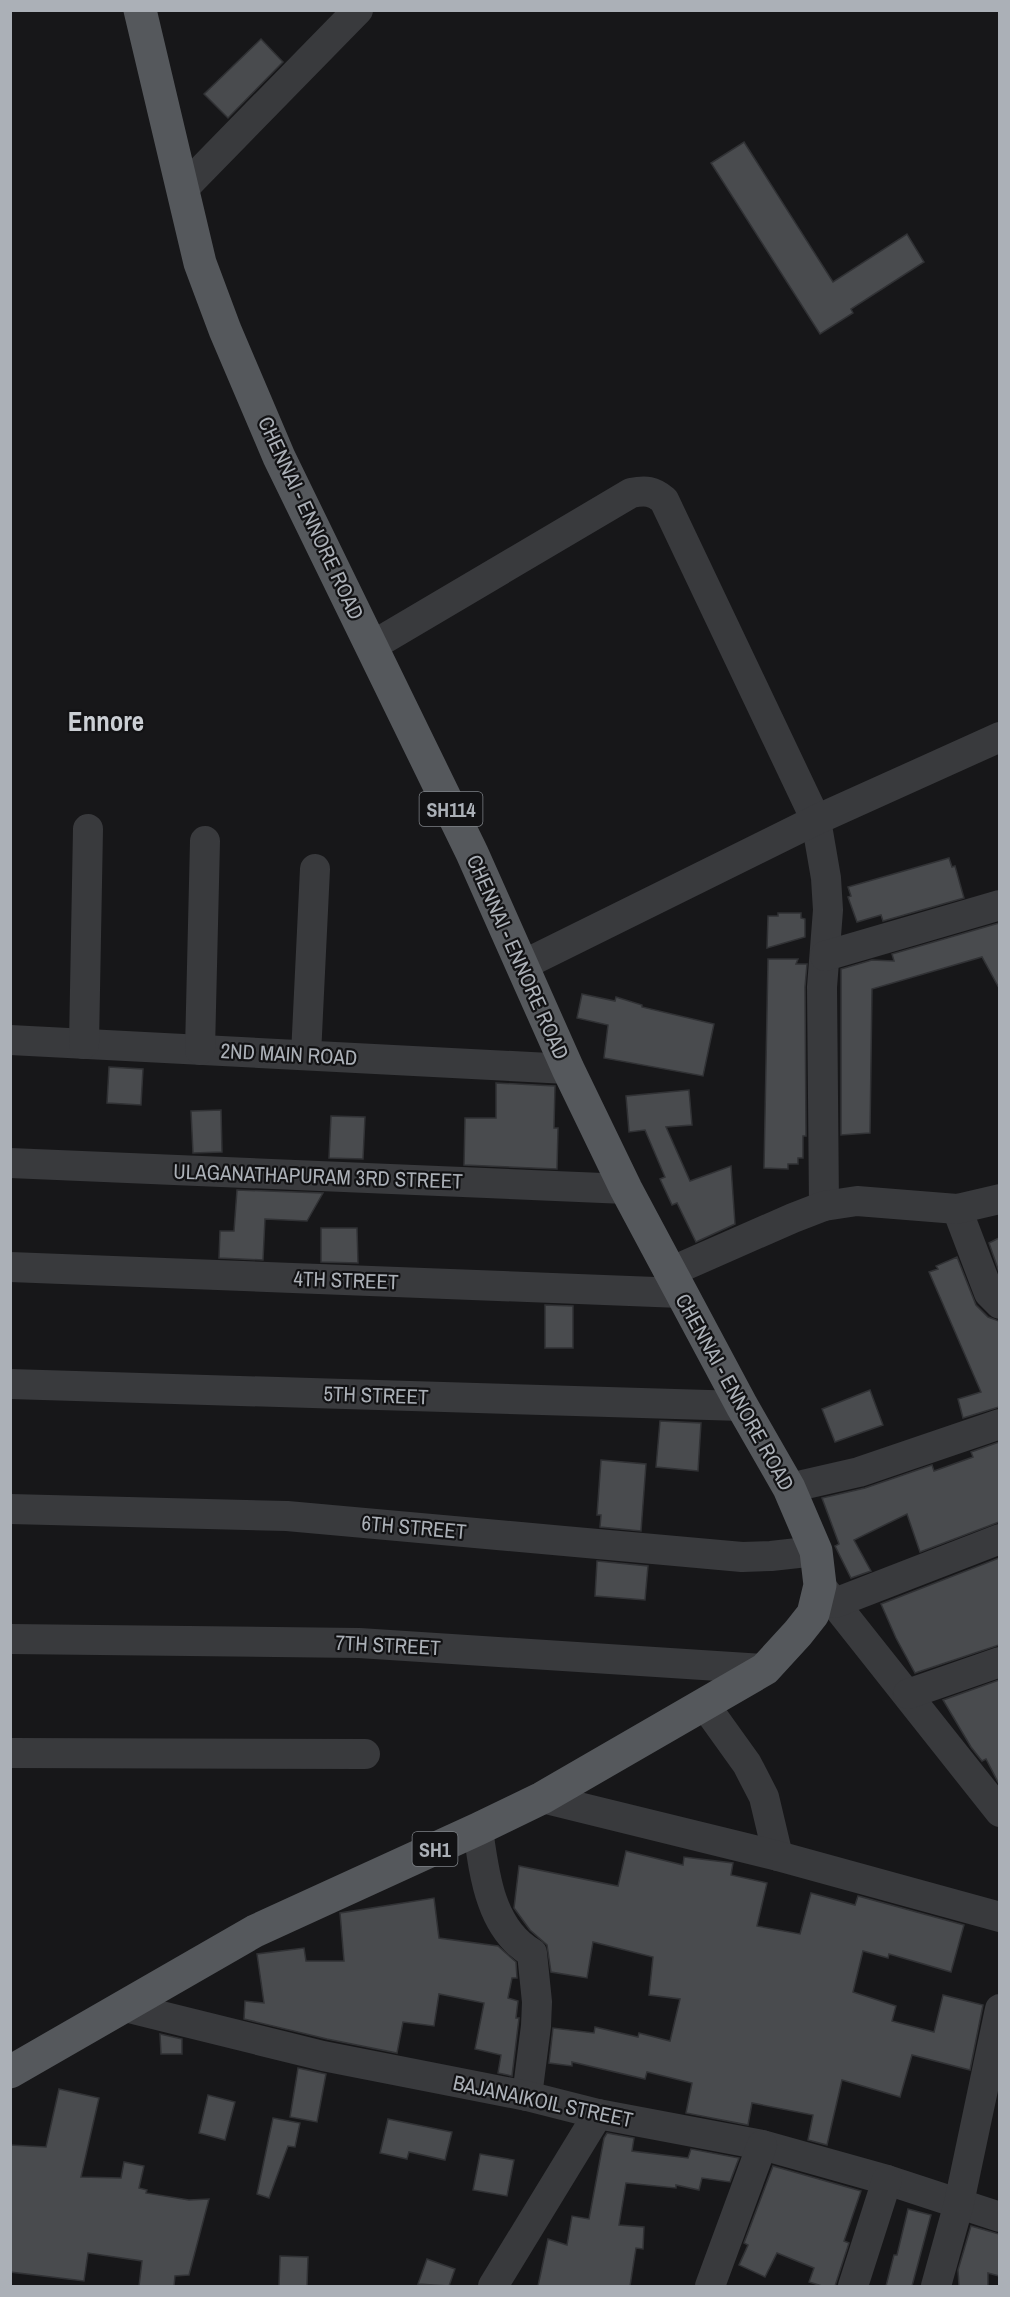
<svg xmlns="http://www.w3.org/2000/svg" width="1010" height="2297" font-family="'Archivo Narrow',sans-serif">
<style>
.building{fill:#494b4e;stroke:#313235;stroke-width:1.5}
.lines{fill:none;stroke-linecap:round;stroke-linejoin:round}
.minor{stroke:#393a3d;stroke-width:30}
.primary{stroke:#55585c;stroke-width:33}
.labels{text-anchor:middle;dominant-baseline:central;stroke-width:4.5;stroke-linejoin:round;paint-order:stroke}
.shield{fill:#121214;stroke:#7d8186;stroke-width:1.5}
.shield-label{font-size:20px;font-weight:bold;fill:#abb0b7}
.street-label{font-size:21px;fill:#abb0b7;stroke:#121214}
.district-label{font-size:27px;font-weight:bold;fill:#cbcfd4;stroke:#121214}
</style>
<rect width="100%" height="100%" fill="#171719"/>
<g class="building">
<path d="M261,39L283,62L228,118L204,94Z"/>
<path d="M744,142L833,282L907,234L924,262L851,309L853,313L820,334L711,163Z"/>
<path d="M949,858L952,867L955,866L964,898L883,921L881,915L857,922L848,897L851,896L848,887Z"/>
<path d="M778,913H801V918L805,919V937L767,948L768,916H778Z"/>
<path d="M999,923V988L982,957L872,989L870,1133L841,1135V969L872,960L894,961L892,954Z"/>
<path d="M768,959H798L796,964H807L805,987L806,1136H803V1158H798V1164H788V1169L764,1168Z"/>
<path d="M582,994L615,1001L616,997L642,1005V1007L714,1024L703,1076L604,1058L608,1025L577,1018Z"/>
<path d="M109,1067L143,1069L141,1105L107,1103Z"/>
<path d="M496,1083L555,1086L554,1128H558L557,1169L464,1165L465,1118H496Z"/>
<path d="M689,1090L692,1125L666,1127L690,1181L731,1166L735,1224L696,1242L677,1203L672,1205L660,1179L665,1177L645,1130L629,1132L626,1096Z"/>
<path d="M221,1110L222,1152L193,1153L191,1111Z"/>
<path d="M331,1116L365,1117L363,1159L329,1158Z"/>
<path d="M237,1190L323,1193L307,1221L265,1219L263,1260L219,1258L220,1231H234Z"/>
<path d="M321,1228H357L358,1263L321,1262Z"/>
<path d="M999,1238V1272L989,1243Z"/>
<path d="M957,1257L976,1305L988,1317L999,1321V1407L963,1418L958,1399L981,1392L929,1272L938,1269L936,1266Z"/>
<path d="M545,1305L573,1306V1348H545Z"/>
<path d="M870,1390L883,1425L835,1442L822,1409Z"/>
<path d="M660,1421L701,1423L698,1471L656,1467Z"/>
<path d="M999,1442V1522L920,1552L907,1514L854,1540L871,1571L851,1578L835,1546L839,1544L822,1498L865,1488L932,1465L934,1471L973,1457L971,1452Z"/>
<path d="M601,1460L646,1464L641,1531L600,1527L601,1515H597Z"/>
<path d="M999,1558V1645L915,1673L896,1638L881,1604Z"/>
<path d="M597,1561L648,1566L645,1600L595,1596Z"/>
<path d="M999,1680V1784L986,1759L982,1761L971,1747L943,1700Z"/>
<path d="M626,1851L683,1865L684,1857L733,1863L731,1875L767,1883L757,1926L800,1934L811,1893L855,1905L858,1896L964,1925L951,1972L889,1954L888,1958L863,1951L853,1992L896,2006L892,2021L934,2032L943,1995L983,2005L970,2070L912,2055L900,2097L842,2080L827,2145L808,2140L813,2115L752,2103L748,2125L686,2113L692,2083L647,2072L645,2079L572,2062V2066L549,2063L553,2028L594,2033L595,2027L638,2037L639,2033L670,2041L680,1999L649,1995L653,1957L593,1942L587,1978L551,1972L547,1945L530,1930L514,1908L519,1866L618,1886Z"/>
<path d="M434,1898L439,1938L498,1946L516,1962L517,1978H512L508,1998L518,2001L516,2018H519L512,2076L498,2073L501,2055L475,2049L484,2003L439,1994L434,2026L403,2022L397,2053L327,2039L244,2019L245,2001L264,2003L257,1954L304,1948L306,1961H344L340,1913Z"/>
<path d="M160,2034L182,2039V2054H161Z"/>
<path d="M298,2068L326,2074L317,2122L290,2117Z"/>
<path d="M59,2089L99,2098L81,2177L121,2178L124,2162L144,2166L139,2188L147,2190L146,2193L189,2200L209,2199L189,2275L175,2276L174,2286H139L142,2261L88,2253L84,2281L10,2272V2145L46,2147Z"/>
<path d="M208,2095L235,2102L225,2140L199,2133Z"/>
<path d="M273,2118L300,2123L295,2147L288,2146L269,2198L257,2194Z"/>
<path d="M388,2119L452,2132L445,2160L409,2152L407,2159L380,2153Z"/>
<path d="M607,2133L634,2138L632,2151L688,2158L691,2149L739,2158L730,2182L702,2178L699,2190L676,2185V2188L626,2183L619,2225L644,2227L643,2249L636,2248L630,2286H538L548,2239L567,2245L572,2216L589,2219L604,2138Z"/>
<path d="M480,2154L514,2160L507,2196L473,2190Z"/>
<path d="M773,2166L861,2191L844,2241L849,2243L835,2286H822L809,2282L814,2268L777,2253L765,2277L739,2265L748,2245L744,2243Z"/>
<path d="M908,2209L931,2215L912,2286H886L894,2255H897Z"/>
<path d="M971,2226L999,2234V2276L988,2273V2286H959L958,2270Z"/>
<path d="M280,2256L308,2257L307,2286H279Z"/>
<path d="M427,2259L455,2269L449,2286L418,2284Z"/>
</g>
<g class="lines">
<g class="minor">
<path d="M183,189L358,10"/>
<path d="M372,646L631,493C646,490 653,491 664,500L816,820L826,878L828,910L822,987L824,1206"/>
<path d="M825,956L1000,905"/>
<path d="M523,965L816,820L1000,737"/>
<path d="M10,1040L568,1069"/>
<path d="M84,1044L88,829"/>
<path d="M200,1050L205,841"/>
<path d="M306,1055L315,869"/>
<path d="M10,1163L626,1189"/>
<path d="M957,1209L989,1293L1000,1304"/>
<path d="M10,1267L681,1293"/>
<path d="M670,1272L793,1218L824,1206L857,1201L957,1209L1000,1199"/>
<path d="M10,1384L742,1406"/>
<path d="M789,1488L859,1472L1000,1424"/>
<path d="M10,1509L287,1516L742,1557L771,1556L816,1551"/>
<path d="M820,1585L1000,1812"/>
<path d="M835,1603L1000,1539"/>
<path d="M10,1639L359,1643L765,1669"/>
<path d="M908,1694L1000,1662"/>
<path d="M704,1704L747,1764L764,1797L778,1856"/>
<path d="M10,1753L365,1754"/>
<path d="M542,1798L778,1856L1000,1917"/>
<path d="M478,1829C484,1873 490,1929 532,1953L537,2002L536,2026L527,2096"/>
<path d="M125,2007L323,2056L527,2096L598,2114L762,2145L887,2180L1000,2217"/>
<path d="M493,2286L598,2114"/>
<path d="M710,2286L762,2145"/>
<path d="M853,2286L887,2180"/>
<path d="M936,2286L959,2203L1000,2009"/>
</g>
<path class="primary" d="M10,2072L255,1931L478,1829L542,1798L765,1669L798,1633L813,1614L820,1585L816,1551L789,1488L742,1406L626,1189L568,1069L472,853L279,457L225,330L200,263L140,10"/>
</g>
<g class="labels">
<g class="shield">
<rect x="419.5" y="792" width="63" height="34" rx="4.5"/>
<rect x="412.5" y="1832" width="45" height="34" rx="4.5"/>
</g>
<g class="shield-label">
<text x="451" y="809">SH114</text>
<text x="435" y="1849">SH1</text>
</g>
<g class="street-label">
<text transform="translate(311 518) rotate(65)">CHENNAI - ENNORE ROAD</text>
<text transform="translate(518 957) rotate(66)">CHENNAI - ENNORE ROAD</text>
<text transform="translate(289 1054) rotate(3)">2ND MAIN ROAD</text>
<text transform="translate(318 1176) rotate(2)">ULAGANATHAPURAM 3RD STREET</text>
<text transform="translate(346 1280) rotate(2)">4TH STREET</text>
<text transform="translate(735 1392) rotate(61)">CHENNAI - ENNORE ROAD</text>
<text transform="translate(376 1395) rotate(2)">5TH STREET</text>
<text transform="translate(414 1527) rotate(5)">6TH STREET</text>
<text transform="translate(388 1645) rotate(3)">7TH STREET</text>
<text transform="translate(543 2101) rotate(12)">BAJANAIKOIL STREET</text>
</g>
<g class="district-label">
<text x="106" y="721">Ennore</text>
</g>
</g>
<rect width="1010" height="2297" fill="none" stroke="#abb0b7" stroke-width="24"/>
</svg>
